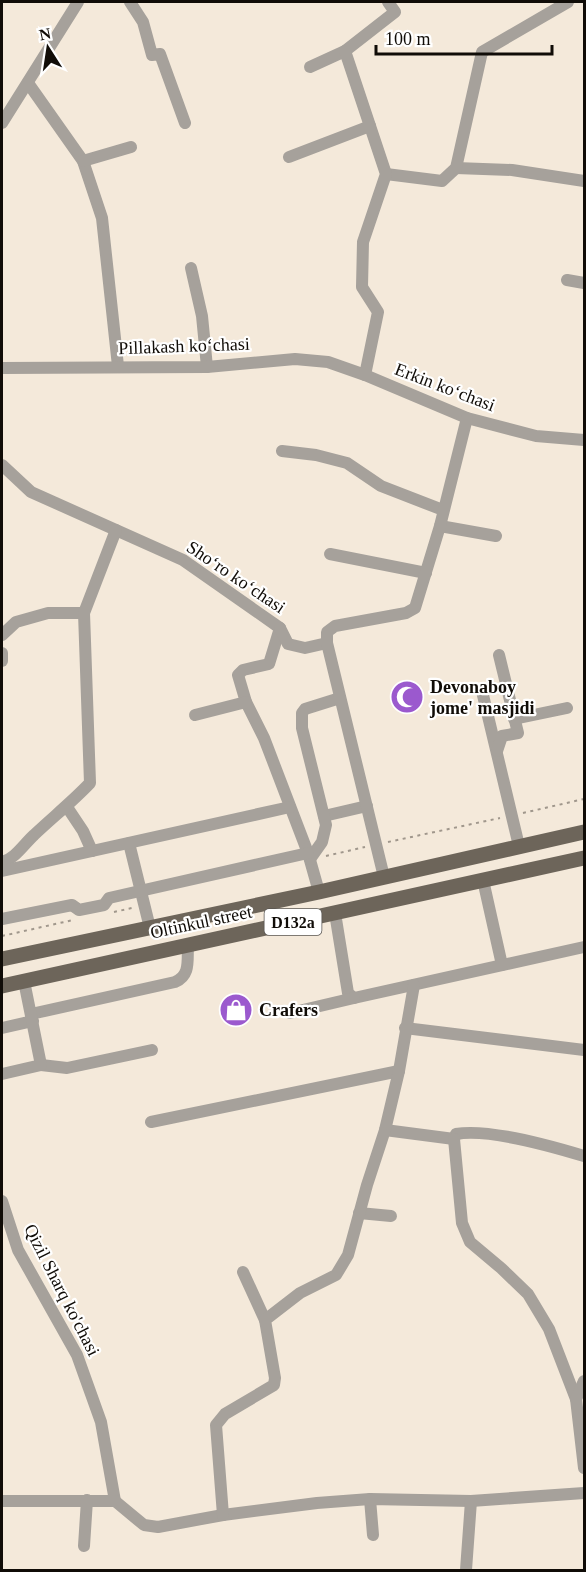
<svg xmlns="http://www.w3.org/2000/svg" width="586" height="1572" font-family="'Times New Roman',serif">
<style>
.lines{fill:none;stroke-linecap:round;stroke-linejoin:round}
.path{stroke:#a0978c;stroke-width:2;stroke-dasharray:3 4.5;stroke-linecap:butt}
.minor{stroke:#a6a19b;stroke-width:12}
.major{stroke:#6d655a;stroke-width:15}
.labels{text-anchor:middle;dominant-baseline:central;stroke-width:4.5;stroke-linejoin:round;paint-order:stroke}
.shield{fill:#fff;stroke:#585551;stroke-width:1.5}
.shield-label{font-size:16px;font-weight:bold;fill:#100c07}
.street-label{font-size:18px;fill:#100c07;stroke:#fff}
.poi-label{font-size:18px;font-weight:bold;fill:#100c07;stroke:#fff;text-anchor:start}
</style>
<rect width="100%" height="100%" fill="#f4e9da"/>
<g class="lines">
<g class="path">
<path d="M523,813L584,799"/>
<path d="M388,842L500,818"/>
<path d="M326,856L365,847"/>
<path d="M114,912L132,908"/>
<path d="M2,936L73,920"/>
</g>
<g class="minor">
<path d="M130,2L143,22L152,55L160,54L185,123"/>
<path d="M310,67L345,51"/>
<path d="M28,83L83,161L102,218L118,366"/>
<path d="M2,123L78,2"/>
<path d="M289,157L370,126"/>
<path d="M83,161L131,147"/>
<path d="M456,168L512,170L584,181"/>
<path d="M386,174L442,181L456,168L482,52L568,2"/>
<path d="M191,268L202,316L207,367"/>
<path d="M567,280L584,283"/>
<path d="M2,368L207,367L295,359L328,362L365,375L467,418L536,436L584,440"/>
<path d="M365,375L378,312L362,287L363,242L386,174L345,51L395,12L388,2"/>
<path d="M282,451L316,455L347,463L381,486L443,510"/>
<path d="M2,465L31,492L183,560L280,628L269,664L243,670L238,675L246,702L264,738L308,853L319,892"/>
<path d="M440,526L496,536"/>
<path d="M330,554L426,573"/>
<path d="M280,628L288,644L305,648L327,643"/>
<path d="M2,635L16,622L48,613H84"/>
<path d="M2,653V661"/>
<path d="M482,691L519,846"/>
<path d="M195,715L246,702"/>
<path d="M514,719L567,708"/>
<path d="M497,751L502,736L518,733L499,655"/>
<path d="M67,807L83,831L92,851"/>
<path d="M324,816L367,806"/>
<path d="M129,843L150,928"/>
<path d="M310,859L322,842L326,825L302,728V713L305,709L340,698"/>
<path d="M2,862C15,859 24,844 34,835C53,817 72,802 90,783L84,613L116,530"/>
<path d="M2,871L290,807"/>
<path d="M384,877L327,643V632L335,626L406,613L415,608L440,526L467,418"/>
<path d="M483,880L502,965"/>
<path d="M335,913L348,993L354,998L584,947"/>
<path d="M2,919L72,905L79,910L104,905L109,898L308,853"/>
<path d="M290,1013L354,998"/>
<path d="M31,1014L175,982C191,975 187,960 188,945"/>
<path d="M2,1028L33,1021"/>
<path d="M405,1028L584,1050"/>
<path d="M41,1065L67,1068L152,1050"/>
<path d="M2,1074L41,1065L24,981"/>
<path d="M151,1122L399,1071"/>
<path d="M385,1130L454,1139L456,1134C489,1128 551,1146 584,1156"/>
<path d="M454,1139L462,1223L470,1242L501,1268L528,1294L549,1329L576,1399"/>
<path d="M2,1201L18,1250L77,1355L101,1422L115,1501"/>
<path d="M359,1213L391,1216"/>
<path d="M243,1272L265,1320"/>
<path d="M584,1381L576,1399L584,1468"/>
<path d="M370,1499L373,1535"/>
<path d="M2,1501H115L144,1525L158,1527L223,1515L317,1503L370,1499L471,1501L584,1493"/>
<path d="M223,1515L216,1425L225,1414L274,1385L275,1378L265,1320L300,1293L336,1275L348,1255L367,1185L385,1130L399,1071L414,985"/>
<path d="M84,1546L87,1500"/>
<path d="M466,1570L471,1501"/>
</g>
<g class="major">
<path d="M2,959L319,892L584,832"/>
<path d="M2,986L584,858"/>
</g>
</g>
<defs>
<g id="mosque-disc" transform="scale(1.725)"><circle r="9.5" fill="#9b59ce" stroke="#fff"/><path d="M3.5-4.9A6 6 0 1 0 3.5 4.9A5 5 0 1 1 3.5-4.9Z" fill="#fff"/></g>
<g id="shop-disc" transform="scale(1.725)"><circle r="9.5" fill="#9b59ce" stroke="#fff"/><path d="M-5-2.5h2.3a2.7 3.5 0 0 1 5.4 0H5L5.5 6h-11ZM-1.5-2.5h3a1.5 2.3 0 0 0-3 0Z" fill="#fff"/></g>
</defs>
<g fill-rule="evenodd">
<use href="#mosque-disc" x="407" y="697"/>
<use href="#shop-disc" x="236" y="1010"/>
</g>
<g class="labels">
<rect class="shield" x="264.5" y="909" width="57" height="26" rx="4.5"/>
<g class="shield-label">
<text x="293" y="922">D132a</text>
</g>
<g class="street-label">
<text transform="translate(184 346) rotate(-2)">Pillakash koʻchasi</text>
<text transform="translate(445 387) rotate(21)">Erkin koʻchasi</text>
<text transform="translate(236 577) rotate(34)">Shoʻro koʻchasi</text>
<text transform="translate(201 922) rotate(-12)">Oltinkul street</text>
<text transform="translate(62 1290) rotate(63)">Qizil Sharq ko'chasi</text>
</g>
<g class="poi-label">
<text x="430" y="687">Devonaboy<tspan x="430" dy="21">jome' masjidi</tspan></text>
<text x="259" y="1010">Crafers</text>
</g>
</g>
<rect width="586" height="1572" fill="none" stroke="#100c07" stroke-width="6"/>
<g transform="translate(48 48) rotate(348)" stroke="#ffffff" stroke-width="4.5" paint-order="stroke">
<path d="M0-4.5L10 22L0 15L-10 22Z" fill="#100c07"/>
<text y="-9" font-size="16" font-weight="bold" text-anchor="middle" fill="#100c07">N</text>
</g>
<path d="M376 45v9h176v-9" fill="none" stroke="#100c07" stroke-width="3"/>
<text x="385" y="45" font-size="18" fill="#100c07" stroke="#ffffff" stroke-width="4.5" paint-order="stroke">100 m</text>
</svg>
